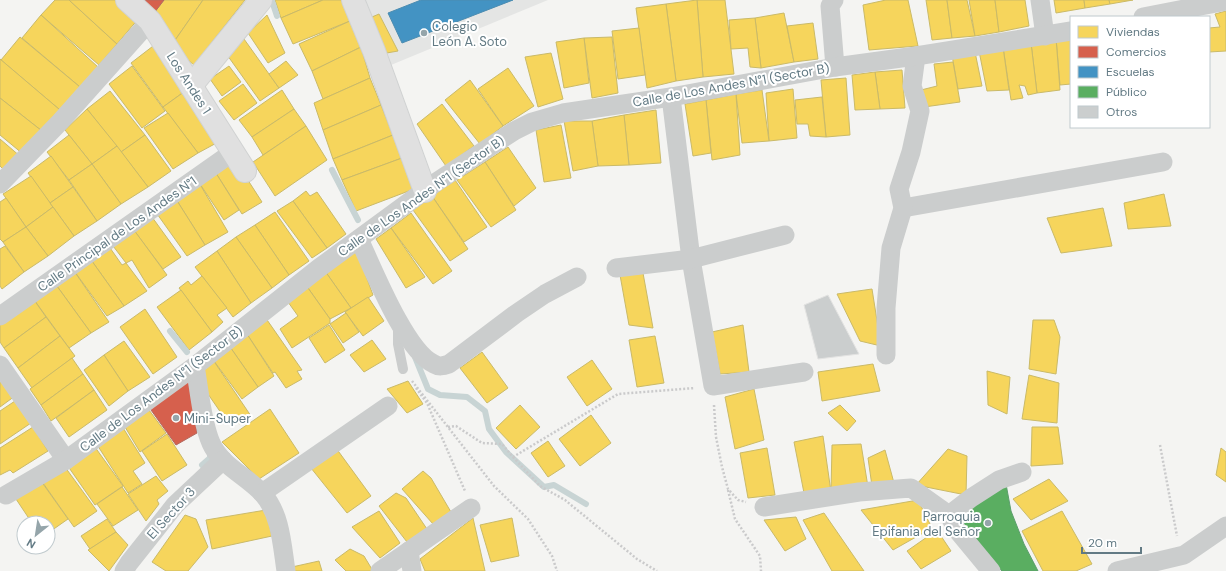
<svg xmlns="http://www.w3.org/2000/svg" width="1226" height="571" font-family="'DM Sans',sans-serif">
<style>
.built{fill:#e4e5e4}
.homes{fill:#f6d55c;stroke:#caba68}
.shops{fill:#d6604d;stroke:#b3685e}
.schools{fill:#4393c3;stroke:#4c8cb0}
.public{fill:#5aae61;stroke:#5c9e6c}
.lines{fill:none;stroke-linecap:round;stroke-linejoin:round}
.stream{stroke:#c8d4d4;stroke-width:6}
.building{fill:#cbcece;stroke:#e3e3e2}
.secondary-casing{stroke:#d0d2d2;stroke-width:24}
.path{stroke:#cacacb;stroke-width:2.5;stroke-dasharray:2 2;stroke-linecap:butt}
.lane{stroke:#cbcdcd;stroke-width:10}
.street{stroke:#cbcdcd;stroke-width:19}
.secondary{stroke:#e0e0e0;stroke-width:22}
.poi-dot{fill:#95a5aa;stroke:#fff;stroke-width:1.5}
.labels{text-anchor:middle;dominant-baseline:central;stroke-width:4;stroke-linejoin:round;paint-order:stroke}
.poi-label{font-size:13px;fill:#627a84;stroke:#fff;text-anchor:start}
.street-label{font-size:13px;fill:#627a84;stroke:#fff}
</style>
<rect width="100%" height="100%" fill="#f4f4f2"/>
<path class="built" d="M363,0H548L391,65Z"/>
<g class="homes">
<path d="M55,0H69L117,44L99,65L41,15Z"/>
<path d="M69,0H119L139,18L117,44Z"/>
<path d="M164,0H203L171,46L154,13Z"/>
<path d="M203,0H245L194,65L171,46Z"/>
<path d="M275,0H323L281,18Z"/>
<path d="M323,0H342L350,21L293,44L281,18Z"/>
<path d="M697,0H725L734,74L703,77Z"/>
<path d="M697,0L703,77L676,81L666,4Z"/>
<path d="M886,0H908L918,46L869,50L863,5Z"/>
<path d="M926,0H947L952,38L932,40Z"/>
<path d="M947,0H967L975,36L952,38Z"/>
<path d="M969,0H995L999,32L975,36Z"/>
<path d="M995,0H1025L1029,26L999,32Z"/>
<path d="M1054,0H1084L1085,8L1056,13Z"/>
<path d="M1084,0H1109L1110,4L1085,8Z"/>
<path d="M1109,0H1133L1110,4Z"/>
<path d="M666,4L676,81L647,88L636,8Z"/>
<path d="M1226,11V51L1209,52V28L1220,27L1215,14Z"/>
<path d="M784,13L794,62L761,68L755,18Z"/>
<path d="M379,14L398,51L381,54L365,20Z"/>
<path d="M41,15L98,67L80,87L22,38Z"/>
<path d="M267,15L285,53L268,63L248,33Z"/>
<path d="M755,18L761,68L750,67L748,48L731,49L729,20Z"/>
<path d="M350,21L361,47L312,71L299,44Z"/>
<path d="M813,23L818,59L794,62L787,26Z"/>
<path d="M639,28L645,75L618,79L612,31Z"/>
<path d="M1071,35V84L1060,85L1056,38Z"/>
<path d="M20,37L80,87L60,110L1,60Z"/>
<path d="M612,37L618,93L592,98L584,38Z"/>
<path d="M584,38L589,83L564,88L556,42Z"/>
<path d="M1056,38L1060,90L1037,93L1031,43Z"/>
<path d="M244,39L279,88L260,101L225,52Z"/>
<path d="M157,43L188,89L163,107L131,63Z"/>
<path d="M1031,43L1037,93L1028,95L1025,86L1019,85L1023,98L1011,100L1003,47Z"/>
<path d="M361,47L370,78L323,99L312,71Z"/>
<path d="M1003,47L1009,90L987,91L979,51Z"/>
<path d="M975,52L982,86L958,89L952,55Z"/>
<path d="M551,53L563,99L538,107L525,57Z"/>
<path d="M0,59L60,110L42,131L0,98Z"/>
<path d="M286,61L298,75L279,88L269,74Z"/>
<path d="M953,62L960,102L924,107L921,90L937,86L934,64Z"/>
<path d="M132,66L165,111L142,128L109,84Z"/>
<path d="M229,66L241,82L222,96L210,79Z"/>
<path d="M508,68L534,106L503,126L478,89Z"/>
<path d="M902,70L905,108L880,109L875,72Z"/>
<path d="M875,72L880,109L855,110L852,75Z"/>
<path d="M370,78L381,105L323,130L314,103Z"/>
<path d="M846,78L850,135L826,137L821,80Z"/>
<path d="M470,80L503,126L480,144L445,100Z"/>
<path d="M243,84L257,103L234,120L219,101Z"/>
<path d="M188,89L222,140L198,153L163,107Z"/>
<path d="M793,89L797,138L769,141L766,93Z"/>
<path d="M282,90L294,109L252,137L239,120Z"/>
<path d="M762,90L769,141L742,143L736,94Z"/>
<path d="M110,91L145,135L121,152L87,109Z"/>
<path d="M736,94L740,155L712,160L706,100Z"/>
<path d="M822,97L826,137L810,136L808,124H797L795,100Z"/>
<path d="M0,98L42,131L23,154L0,135Z"/>
<path d="M706,100L711,153L693,156L685,104Z"/>
<path d="M442,104L474,146L446,166L417,124Z"/>
<path d="M381,105L393,135L333,159L323,130Z"/>
<path d="M87,109L117,146L92,164L65,130Z"/>
<path d="M294,109L306,126L263,155L252,137Z"/>
<path d="M656,110L661,163L629,165L624,115Z"/>
<path d="M168,113L198,153L173,169L144,128Z"/>
<path d="M624,115L629,165L598,166L592,121Z"/>
<path d="M564,121H592L598,166L573,171Z"/>
<path d="M561,125L571,178L544,182L536,130Z"/>
<path d="M306,126L327,160L275,196L253,162Z"/>
<path d="M69,135L92,164L69,180L47,152Z"/>
<path d="M145,135L171,171L148,187L121,152Z"/>
<path d="M393,135L402,158L342,180L333,159Z"/>
<path d="M0,139L21,157L6,172L0,166Z"/>
<path d="M117,146L148,187L121,204L92,164Z"/>
<path d="M508,147L536,188L514,206L485,162Z"/>
<path d="M51,156L73,187L50,203L28,173Z"/>
<path d="M233,157L262,202L242,214L214,170Z"/>
<path d="M402,158L414,189L356,211L342,180Z"/>
<path d="M485,162L516,210L491,227L457,180Z"/>
<path d="M92,164L121,204L97,221L69,180Z"/>
<path d="M214,170L239,210L224,220L198,181Z"/>
<path d="M31,176L53,207L26,227L3,194Z"/>
<path d="M455,180L487,227L464,242L432,196Z"/>
<path d="M198,181L228,232L205,245L174,196Z"/>
<path d="M73,187L97,221L74,236L50,203Z"/>
<path d="M306,191L310,196L317,192L346,234L327,248L293,201Z"/>
<path d="M1164,194L1171,226L1128,229L1124,203Z"/>
<path d="M174,196L205,245L187,256L155,211Z"/>
<path d="M432,196L468,249L450,261L413,210Z"/>
<path d="M6,198L26,227L3,242L0,239V202Z"/>
<path d="M293,201L327,248L312,258L277,211Z"/>
<path d="M53,207L74,236L48,256L26,227Z"/>
<path d="M1103,208L1112,246L1061,253L1047,218Z"/>
<path d="M275,212L309,261L289,275L255,225Z"/>
<path d="M411,213L452,271L433,284L391,228Z"/>
<path d="M152,217L181,257L163,269L133,229Z"/>
<path d="M255,225L289,275L272,288L236,237Z"/>
<path d="M131,226L167,275L149,288L132,260L126,263L110,242Z"/>
<path d="M26,227L48,256L24,272L3,242Z"/>
<path d="M391,228L425,277L406,288L376,239Z"/>
<path d="M236,237L272,288L251,303L217,251Z"/>
<path d="M108,245L122,265L126,263L147,291L124,306L89,257Z"/>
<path d="M5,246L24,272L2,289L0,286V249Z"/>
<path d="M217,251L251,303L233,317L195,267Z"/>
<path d="M357,251L373,295L351,308L325,271Z"/>
<path d="M89,257L124,306L107,316L72,268Z"/>
<path d="M72,268L109,322L91,333L54,282Z"/>
<path d="M325,271L351,308L330,319L308,288Z"/>
<path d="M643,273L653,328L629,325L620,275Z"/>
<path d="M202,276L227,308L217,315L223,322L212,332L179,288L188,281L191,285Z"/>
<path d="M54,282L91,333L69,348L32,297Z"/>
<path d="M308,288L330,319V323L292,348L280,329L298,316L288,302Z"/>
<path d="M872,289L881,346L860,341L837,294Z"/>
<path d="M181,290L212,332L189,350L157,307Z"/>
<path d="M32,297L46,317L4,348L0,342V320Z"/>
<path d="M368,297L384,321L363,336L345,312Z"/>
<path d="M145,309L177,357L153,374L120,327Z"/>
<path d="M346,313L359,332L343,343L330,324Z"/>
<path d="M46,317L60,336L18,368L4,348Z"/>
<path d="M265,317L302,370L297,371L302,379L286,388L275,372L273,373L245,331Z"/>
<path d="M1033,320H1054L1060,337L1056,374L1029,369Z"/>
<path d="M329,325L345,350L325,363L309,338Z"/>
<path d="M743,325L749,372L720,374L712,332Z"/>
<path d="M245,331L274,376L258,387L228,344Z"/>
<path d="M60,336L75,356L32,388L18,368Z"/>
<path d="M655,336L664,383L637,387L629,340Z"/>
<path d="M372,340L386,359L364,372L350,355Z"/>
<path d="M124,341L150,377L128,391L104,355Z"/>
<path d="M228,344L258,387L242,399L211,357Z"/>
<path d="M482,352L508,388L487,403L460,368Z"/>
<path d="M104,355L128,391L109,406L84,370Z"/>
<path d="M211,357L251,416L239,424L234,419L228,423L199,381Z"/>
<path d="M72,358L83,374L41,405L30,389Z"/>
<path d="M592,360L612,389L587,406L567,377Z"/>
<path d="M873,364L880,391L822,401L818,372Z"/>
<path d="M987,371L1010,377L1007,414L988,405Z"/>
<path d="M83,374L94,390L51,421L41,405Z"/>
<path d="M0,375L15,396L0,407Z"/>
<path d="M1029,375L1059,383L1057,423L1022,419Z"/>
<path d="M408,381L423,404L407,413L387,389Z"/>
<path d="M754,389L764,440L735,449L725,397Z"/>
<path d="M94,390L107,410L69,437L56,418Z"/>
<path d="M15,401L31,423L0,444V411Z"/>
<path d="M520,405L540,427L516,449L496,428Z"/>
<path d="M840,405L856,421L847,431L828,413Z"/>
<path d="M146,406L166,433L140,452L122,422Z"/>
<path d="M270,409L299,453L259,479L222,442Z"/>
<path d="M591,415L611,443L580,466L559,439Z"/>
<path d="M120,423L145,463L133,471L142,484L128,493L94,440Z"/>
<path d="M33,427L48,451L13,473L10,470L0,475V448Z"/>
<path d="M1032,427H1058L1063,464L1031,466Z"/>
<path d="M167,434L187,465L162,481L142,451Z"/>
<path d="M823,436L831,492L804,493L794,442Z"/>
<path d="M548,441L565,466L548,477L531,453Z"/>
<path d="M92,443L123,486L95,505L65,462Z"/>
<path d="M861,444L868,487L831,492L832,445Z"/>
<path d="M336,448L371,496L347,513L311,468Z"/>
<path d="M767,448L775,495L748,498L740,453Z"/>
<path d="M1221,448L1226,452V482L1216,475Z"/>
<path d="M948,449L967,456L966,495L916,485Z"/>
<path d="M885,450L894,483L872,486L868,458Z"/>
<path d="M65,467L97,511L74,527L43,483Z"/>
<path d="M423,471L431,478L451,512L433,524L402,489Z"/>
<path d="M156,476L168,491L157,500L159,504L146,521L128,494Z"/>
<path d="M1049,479L1068,501L1031,520L1013,499Z"/>
<path d="M41,481L68,519L48,533V523H32L16,499Z"/>
<path d="M122,487L138,510L113,526L97,504Z"/>
<path d="M396,493L406,498L427,529L407,542L379,506Z"/>
<path d="M918,500L932,528L893,550L861,510Z"/>
<path d="M266,510L272,536L212,549L206,520Z"/>
<path d="M379,511L400,543L380,558L352,527Z"/>
<path d="M1062,511L1092,564L1076,571H1043L1022,531Z"/>
<path d="M824,513L864,571H832L803,520Z"/>
<path d="M185,515L196,519L208,547L188,571H166L152,562Z"/>
<path d="M796,517L806,539L785,551L764,520Z"/>
<path d="M473,518L485,571H425L420,559Z"/>
<path d="M512,518L519,556L491,562L480,525Z"/>
<path d="M107,519L116,532L90,549L81,536Z"/>
<path d="M937,530L951,551L921,569L907,551Z"/>
<path d="M116,532L128,545L109,571L88,550Z"/>
<path d="M350,549L364,556L373,571H346L335,560Z"/>
<path d="M319,561L322,571H293L292,567Z"/>
</g>
<g class="shops">
<path d="M140,0H164L154,13Z"/>
<path d="M189,374L197,433L176,445L146,403Z"/>
</g>
<path class="schools" d="M421,0H513L402,43L388,13Z"/>
<path class="public" d="M1006,484L1011,511L1024,544L1038,571H1002L980,550L957,518Z"/>
<g class="lines">
<g class="stream">
<path d="M272,1L277,16"/>
<path d="M332,170L358,220"/>
<path d="M170,331L187,352"/>
<path d="M415,357L428,389L440,395L467,397L485,411L489,429L506,452L544,487L554,485L586,504"/>
<path d="M202,465L210,458V455H211"/>
</g>
</g>
<path class="building" d="M828,295L859,354L818,359L804,305Z"/>
<g class="lines">
<g class="secondary-casing">
<g id="secondary">
<path d="M127,0L150,21L245,171"/>
<path d="M353,0L374,51L425,191"/>
<path d="M191,86L261,0"/>
</g>
</g>
<g class="path">
<path d="M412,381L494,486L528,519L552,556L557,571"/>
<path d="M416,388L427,403L465,491"/>
<path d="M714,405L716,437L722,467L728,489L738,500L746,502"/>
<path d="M448,427L456,426L482,443L502,444L513,457L618,394L695,388"/>
<path d="M1160,445L1177,536"/>
<path d="M513,457L540,486L565,500L637,559L657,571"/>
<path d="M728,490L735,519L760,556L761,571"/>
</g>
<path class="lane" d="M398,326V344L403,369"/>
<g class="street">
<path d="M834,0L830,6L835,67"/>
<path d="M1040,0L1045,36"/>
<path d="M1143,17L1226,1"/>
<path d="M671,97L691,259L713,386L804,372"/>
<path d="M0,184L60,122L150,21"/>
<path d="M903,208L1163,162"/>
<path d="M359,239C373,269 406,352 434,364C439,367 443,366 449,364L517,313L545,294L577,277"/>
<path d="M616,268L691,259L785,235"/>
<path d="M0,316L233,152"/>
<path d="M886,355V308L891,248L903,208L899,189L911,152L920,111L912,86L916,56"/>
<path d="M0,365L66,460"/>
<path d="M195,366C199,388 202,423 211,443C221,466 247,476 263,494C281,515 282,545 286,571"/>
<path d="M262,493L388,406"/>
<path d="M6,495L66,460L195,366L319,268L435,183L514,131L532,122L563,113L671,97L835,67L916,56L1071,31"/>
<path d="M764,507L859,492L911,488L949,515L957,530L991,571"/>
<path d="M949,515L971,498L999,480L1022,472"/>
<path d="M409,551L412,571"/>
<path d="M124,571L129,563L175,505L223,460"/>
<path d="M380,571L471,508"/>
<path d="M1117,571L1184,555L1226,526"/>
</g>
<use href="#secondary" class="secondary"/>
</g>
<g class="poi-dot">
<circle cx="424" cy="33" r="4"/>
<circle cx="176" cy="418" r="4"/>
<circle cx="988" cy="523" r="4"/>
</g>
<g class="labels">
<g class="poi-label">
<text x="432" y="26">Colegio<tspan x="432" dy="15">León A. Soto</tspan></text>
<text x="184" y="418">Mini-Super</text>
<text x="980" y="516" text-anchor="end">Parroquia<tspan x="980" dy="15">Epifania del Señor</tspan></text>
</g>
<g class="street-label">
<text transform="translate(189 83) rotate(57)">Los Andes 1</text>
<text transform="translate(731 85) rotate(-10)">Calle de Los Andes N°1 (Sector B)</text>
<text transform="translate(421 196) rotate(-35)">Calle de Los Andes N°1 (Sector B)</text>
<text transform="translate(117 234) rotate(-35)">Calle Principal de Los Andes N°1</text>
<text transform="translate(161 389) rotate(-37)">Calle de Los Andes N°1 (Sector B)</text>
<text transform="translate(171 513) rotate(-48)">El Sector 3</text>
</g>
</g>
<rect x="1070" y="16" width="140" height="112" fill="#ffffff" stroke="#c0cace"/>
<rect x="1078" y="26" width="20" height="12" fill="#f6d55c" stroke="#c0cace"/>
<text x="1106" y="36" font-size="12" fill="#627a84">Viviendas</text>
<rect x="1078" y="46" width="20" height="12" fill="#d6604d" stroke="#c0cace"/>
<text x="1106" y="56" font-size="12" fill="#627a84">Comercios</text>
<rect x="1078" y="66" width="20" height="12" fill="#4393c3" stroke="#c0cace"/>
<text x="1106" y="76" font-size="12" fill="#627a84">Escuelas</text>
<rect x="1078" y="86" width="20" height="12" fill="#5aae61" stroke="#c0cace"/>
<text x="1106" y="96" font-size="12" fill="#627a84">Público</text>
<rect x="1078" y="106" width="20" height="12" fill="#cbcece" stroke="#c0cace"/>
<text x="1106" y="116" font-size="12" fill="#627a84">Otros</text>
<g transform="translate(36 535) rotate(210)"><circle r="19" fill="#ffffff" stroke="#c0cace"/>
<path d="M0-3L7 15L0 10L-7 15Z" fill="#95a5aa"/>
<text y="-6" font-size="11" font-weight="bold" text-anchor="middle" fill="#627a84">N</text>
</g>
<path d="M1082 547v6h59v-6" fill="none" stroke="#627a84" stroke-width="2"/>
<text x="1088" y="547" font-size="12" fill="#627a84" stroke="#ffffff" stroke-width="3" paint-order="stroke">20 m</text>
</svg>
